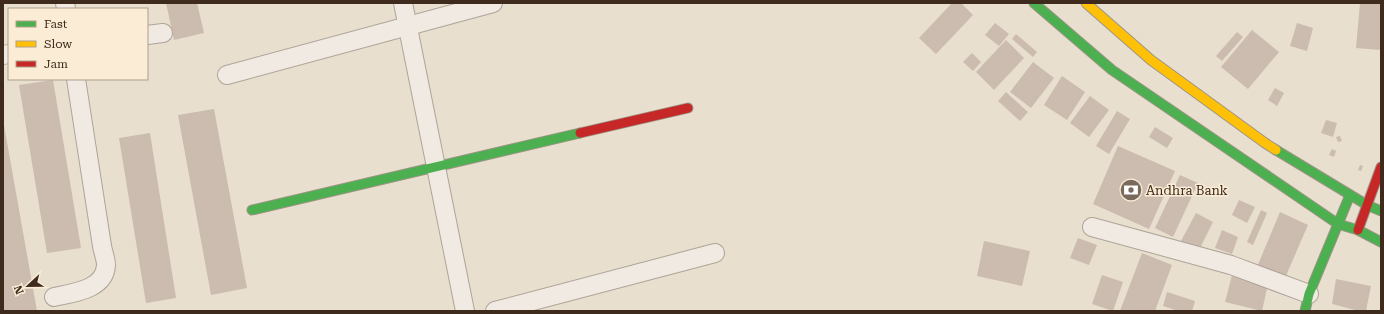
<svg xmlns="http://www.w3.org/2000/svg" width="1384" height="314" font-family="'Roboto Serif',serif">
<style>
.building{fill:#ccbcaf}
.lines{fill:none;stroke-linecap:round;stroke-linejoin:round}
.street-casing{stroke:#aea498;stroke-width:20}
.fast-casing{stroke:#9e9487;stroke-width:11}
.slow-casing{stroke:#9e9487;stroke-width:11}
.jam-casing{stroke:#9e9487;stroke-width:11}
.street{stroke:#f0eae2;stroke-width:18}
.fast{stroke:#4caf50;stroke-width:9}
.slow{stroke:#ffc107;stroke-width:9}
.jam{stroke:#c62828;stroke-width:9}
.labels{text-anchor:middle;dominant-baseline:central;stroke-width:3;stroke-linejoin:round;paint-order:stroke}
.poi-label{font-size:13px;fill:#3f2b1d;stroke:#faecd5;text-anchor:start}
</style>
<rect width="100%" height="100%" fill="#e8dfce"/>
<g class="building">
<path d="M166,3H197L204,33L174,40Z"/>
<path d="M952,3H961L973,15L936,54L919,38Z"/>
<path d="M1360,3H1381V50L1356,48Z"/>
<path d="M995,23L1009,34L999,46L985,35Z"/>
<path d="M1297,23L1313,28L1307,51L1290,46Z"/>
<path d="M1252,30L1279,52L1248,89L1221,67Z"/>
<path d="M1237,32L1243,37L1222,61L1216,56Z"/>
<path d="M1016,34L1037,52L1033,57L1012,39Z"/>
<path d="M1006,40L1024,58L994,90L976,72Z"/>
<path d="M972,53L981,62L973,71L963,62Z"/>
<path d="M1033,62L1054,78L1031,108L1010,92Z"/>
<path d="M1062,76L1085,92L1067,120L1044,105Z"/>
<path d="M53,80L81,248L47,253L19,85Z"/>
<path d="M1275,88L1284,93L1277,106L1268,100Z"/>
<path d="M1006,92L1028,112L1020,121L998,101Z"/>
<path d="M1090,96L1109,110L1089,137L1070,123Z"/>
<path d="M214,109L247,288L211,295L178,115Z"/>
<path d="M1117,111L1130,119L1109,154L1096,146Z"/>
<path d="M1326,120L1337,123L1333,137L1321,133Z"/>
<path d="M3,125H4L37,311H3Z"/>
<path d="M1155,127L1173,138L1167,148L1149,137Z"/>
<path d="M150,133L176,298L146,303L119,138Z"/>
<path d="M1340,136L1342,141L1338,142L1336,137Z"/>
<path d="M1118,146L1175,171L1149,229L1093,204Z"/>
<path d="M1332,149L1336,151L1334,157L1329,155Z"/>
<path d="M1360,165L1363,166L1361,171L1358,170Z"/>
<path d="M1180,175L1198,183L1173,237L1155,228Z"/>
<path d="M1239,200L1255,207L1247,223L1232,215Z"/>
<path d="M1261,210L1267,213L1253,245L1247,242Z"/>
<path d="M1280,212L1308,225L1285,278L1257,267Z"/>
<path d="M1196,213L1213,222L1199,250L1181,241Z"/>
<path d="M1222,230L1238,237L1232,254L1215,248Z"/>
<path d="M1078,238L1097,245L1089,265L1070,258Z"/>
<path d="M984,241L1030,251L1022,286L977,276Z"/>
<path d="M1142,253L1172,265L1155,311H1120Z"/>
<path d="M1102,275L1123,282L1113,311L1092,304Z"/>
<path d="M1232,275L1268,284L1262,311L1225,302Z"/>
<path d="M1336,279L1371,286L1366,311H1359L1332,304Z"/>
<path d="M1167,292L1195,301L1192,311H1178L1163,306Z"/>
</g>
<g class="lines">
<g class="street-casing">
<g id="street">
<path d="M65,3L66,9"/>
<path d="M403,3L465,311"/>
<path d="M147,35L163,33"/>
<path d="M3,55L9,54"/>
<path d="M227,75L493,3"/>
<path d="M1092,227L1231,265L1309,294"/>
<path d="M54,297C72,293 105,290 106,265C106,259 103,252 102,246L76,79"/>
<path d="M495,311L715,253"/>
</g>
</g>
<g class="fast-casing">
<g id="fast">
<path d="M1034,3L1112,70L1338,224L1358,230L1381,242"/>
<path d="M1276,150L1367,205L1381,211"/>
<path d="M252,210L580,133"/>
<path d="M1305,311L1309,294L1350,195"/>
</g>
</g>
<g class="slow-casing">
<path id="slow" d="M1086,3L1151,60L1265,143L1276,150"/>
</g>
<g class="jam-casing">
<g id="jam">
<path d="M580,133L688,108"/>
<path d="M1358,230L1381,167"/>
</g>
</g>
<use href="#street" class="street"/>
<use href="#fast" class="fast"/>
<use href="#slow" class="slow"/>
<use href="#jam" class="jam"/>
</g>
<defs>
<g id="bank-disc" transform="scale(1.15)"><circle r="9.5" fill="#7a6a5b" stroke="#faecd5"/><path d="M-6-4H6V4H-6ZM0-2.3a2.3 2.3 0 1 0 0 4.6a2.3 2.3 0 1 0 0-4.6Z" fill="#fff"/></g>
</defs>
<g fill-rule="evenodd">
<use href="#bank-disc" x="1131" y="190"/>
</g>
<g class="labels">
<g class="poi-label">
<text x="1146" y="190">Andhra Bank</text>
</g>
</g>
<rect width="1384" height="314" fill="none" stroke="#3f2b1d" stroke-width="8"/>
<rect x="8" y="8" width="140" height="72" fill="#faecd5" stroke="#af9f8b"/>
<rect x="16" y="21" width="20" height="6" fill="#4caf50" stroke="#af9f8b"/>
<text x="44" y="28" font-size="12" fill="#3f2b1d">Fast</text>
<rect x="16" y="41" width="20" height="6" fill="#ffc107" stroke="#af9f8b"/>
<text x="44" y="48" font-size="12" fill="#3f2b1d">Slow</text>
<rect x="16" y="61" width="20" height="6" fill="#c62828" stroke="#af9f8b"/>
<text x="44" y="68" font-size="12" fill="#3f2b1d">Jam</text>
<g transform="translate(28 286) rotate(248)" stroke="#faecd5" stroke-width="3" paint-order="stroke">
<path d="M0-3L7 15L0 10L-7 15Z" fill="#3f2b1d"/>
<text y="-6" font-size="11" font-weight="bold" text-anchor="middle" fill="#3f2b1d">N</text>
</g>
</svg>
